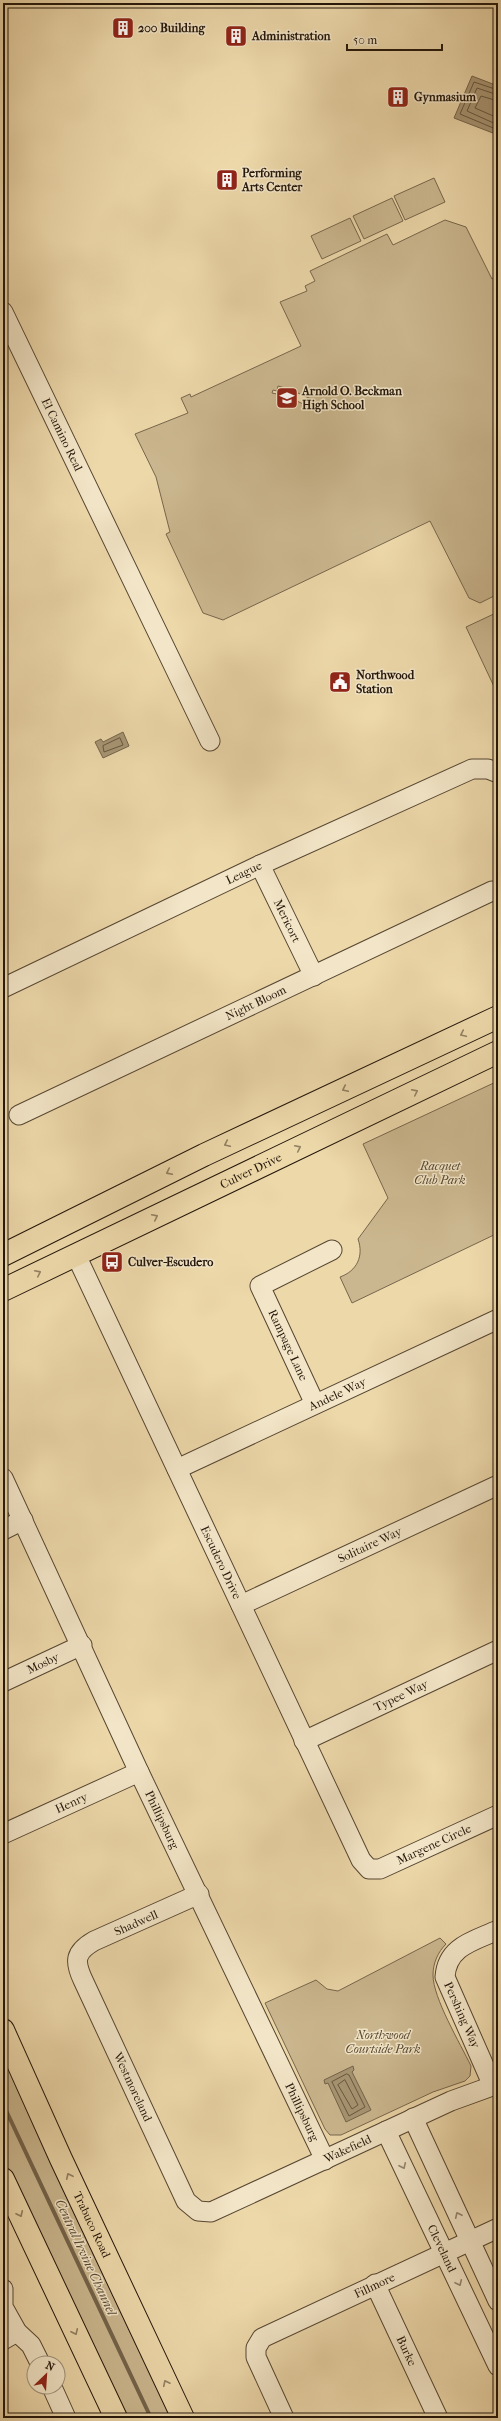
<svg xmlns="http://www.w3.org/2000/svg" width="501" height="2421" font-family="'IM FELL French Canon',serif">
<style>
.green{fill:#cbb78f;stroke:#77664c;fill-rule:evenodd}
.water{fill:#a89674;stroke:#73634a}
.lines{fill:none;stroke-linecap:round;stroke-linejoin:round}
.shore{stroke:#66563f;stroke-width:1}
.stream{stroke:#73634a;stroke-width:4}
.minor-casing{stroke:#564632;stroke-width:21}
.major-casing{stroke:#23160a;stroke-width:24}
.minor{stroke:#f3e6c8;stroke-width:19}
.major{stroke:#edd8aa;stroke-width:22}
.oneway{stroke:#928162}
.oneway2{stroke:#958872}
.labels{text-anchor:middle;dominant-baseline:central;stroke-width:3;stroke-linejoin:round;paint-order:stroke}
.poi-label{font-size:12px;font-weight:bold;fill:#23160a;stroke:#f3e6c8;text-anchor:start}
.street-label{font-size:12px;fill:#23160a;stroke:#f3e6c8}
.park-label{font-size:12px;font-style:italic;fill:#554632;stroke:#f3e6c8}
.water-label{font-size:13px;font-style:italic;fill:#584934;stroke:#f3e6c8}
</style>
<rect width="100%" height="100%" fill="#edd8aa"/>
<filter id="stains"><feTurbulence type="fractalNoise" baseFrequency=".005" numOctaves="4"/><feColorMatrix values="0 0 0 0 .2 0 0 0 0 .09 0 0 0 0 .02 0 0 0 .5 -.17"/></filter>
<radialGradient id="worn" r=".72"><stop offset=".6" stop-color="#630" stop-opacity="0"/><stop offset="1" stop-color="#630" stop-opacity=".3"/></radialGradient>
<g class="green">
<path d="M434,178L445,202L405,220L394,196Z"/>
<path d="M392,198L403,221L364,239L353,216Z"/>
<path d="M350,218L361,241L322,259L311,236Z"/>
<path d="M445,220L466,227L492,279L498,276V594L480,603L469,598L430,521L223,620L203,613L166,534L170,532L156,477L135,434L188,413L181,398L190,394L191,397L301,346L280,302L307,291L305,286L315,281L310,271L387,234L393,245ZM278,386L292,390L291,394L296,396L298,393L311,399L309,404L312,406L311,408L287,396L272,393L273,390L277,391Z"/>
<path d="M498,612V695L466,627Z"/>
<path d="M498,1081V1233L352,1303L340,1277C357,1271 364,1256 358,1239L388,1198L363,1144Z"/>
<path d="M440,1938L446,1944C438,1952 433,1963 433,1975C433,1998 460,2043 471,2066L470,2076L465,2081L433,2092L341,2135H330L325,2129L265,2003L316,1980L327,1989L338,1991Z"/>
<path d="M3,2053L174,2418H127L120,2409L3,2159Z"/>
</g>
<g class="water">
<path d="M472,76L498,86V135L454,118Z"/>
<path d="M123,732L129,746L103,758L95,742L101,739L103,742Z"/>
<path d="M353,2066L354,2070L352,2072L371,2110L346,2122L328,2083L325,2084L324,2080Z"/>
</g>
<g class="lines">
<g class="shore">
<path d="M498,90L474,82L460,114L498,130"/>
<path d="M498,95L477,88L467,111L498,125"/>
<path d="M498,101L481,96L475,108L498,118"/>
<path d="M120,738L123,745L104,752L103,746Z"/>
<path d="M347,2074L349,2075L365,2107L349,2116L332,2082Z"/>
<path d="M345,2080L358,2105L352,2109L338,2085Z"/>
</g>
<path class="stream" d="M3,2104L151,2418"/>
<g class="minor-casing">
<g id="minor">
<path id="s1" d="M3,312L210,741"/>
<path id="s2" d="M260,865L314,976"/>
<path id="s3" d="M3,988L260,865L472,769H488L498,773"/>
<path id="s4" d="M19,1115L492,891"/>
<path id="s5" d="M76,1255L361,1860L369,1869H380L498,1815"/>
<path d="M315,1404L260,1286L332,1250"/>
<path id="s6" d="M177,1469L498,1319"/>
<path id="s7" d="M3,1478L139,1772L325,2160"/>
<path d="M3,1530L23,1520"/>
<path id="s8" d="M241,1605L498,1485"/>
<path id="s9" d="M3,1682L82,1645"/>
<path id="s10" d="M304,1741L498,1650"/>
<path id="s11" d="M3,1834L139,1772"/>
<path id="s12" d="M199,1894L94,1941C75,1952 74,1961 83,1980L186,2201L198,2211L211,2212L451,2101L498,2084"/>
<path d="M493,2086L445,1977C447,1946 474,1941 498,1930"/>
<path d="M413,2118L498,2301"/>
<path id="s13" d="M386,2131L498,2366"/>
<path id="s14" d="M375,2284L438,2418"/>
<path d="M3,2289V2307L17,2332L31,2345L40,2363"/>
<path d="M3,2340L17,2332"/>
<path d="M52,2387L66,2418"/>
<path id="s15" d="M284,2418L256,2357V2348L262,2338L498,2228"/>
</g>
</g>
<g class="major-casing">
<g id="major">
<path d="M3,1255L204,1155L498,1017"/>
<path id="s16" d="M3,1290L498,1052"/>
<path id="s17" d="M3,2030L61,2159L183,2418"/>
<path d="M3,2179L116,2418"/>
</g>
</g>
<use href="#minor" class="minor"/>
<use href="#major" class="major"/>
</g>
<defs><path id="oneway-chevron" d="M-2-3.5L2.5 0L-2 3.5" fill="none" stroke-width="1.6" stroke-linecap="round" stroke-linejoin="round"/></defs>
<g class="oneway">
<use href="#oneway-chevron" transform="translate(463 1034) rotate(155)"/>
<use href="#oneway-chevron" transform="translate(345 1089) rotate(155)"/>
<use href="#oneway-chevron" transform="translate(415 1092) rotate(-26)"/>
<use href="#oneway-chevron" transform="translate(227 1144) rotate(155)"/>
<use href="#oneway-chevron" transform="translate(298 1148) rotate(-26)"/>
<use href="#oneway-chevron" transform="translate(169 1172) rotate(154)"/>
<use href="#oneway-chevron" transform="translate(155 1217) rotate(-26)"/>
<use href="#oneway-chevron" transform="translate(38 1273) rotate(-26)"/>
<use href="#oneway-chevron" transform="translate(69 2176) rotate(-115)"/>
<use href="#oneway-chevron" transform="translate(20 2214) rotate(65)"/>
<use href="#oneway-chevron" transform="translate(75 2332) rotate(65)"/>
<use href="#oneway-chevron" transform="translate(166 2383) rotate(-116)"/>
</g>
<g class="oneway2">
<use href="#oneway-chevron" transform="translate(403 2166) rotate(65)"/>
<use href="#oneway-chevron" transform="translate(458 2215) rotate(-115)"/>
<use href="#oneway-chevron" transform="translate(459 2283) rotate(65)"/>
</g>
<defs>
<g id="building-square" transform="scale(1.15)"><rect x="-9" y="-9" width="18" height="18" rx="4" fill="#8f2418" stroke="#f3e6c8"/><path d="M-4-6H4V6H1V3H-1V6H-4ZM-2.5-4.3h1.7v1.8h-1.7ZM.8-4.3h1.7v1.8H.8ZM-2.5-1h1.7V.8h-1.7ZM.8-1h1.7V.8H.8Z" fill="#fff"/></g>
<g id="school-square" transform="scale(1.15)"><rect x="-9" y="-9" width="18" height="18" rx="4" fill="#8f2418" stroke="#f3e6c8"/><path d="M0-5L7-2L0 1L-7-2ZM-4 1L0 2.5L4 1V4Q0 6-4 4Z" fill="#fff"/></g>
<g id="civic-square" transform="scale(1.15)"><rect x="-9" y="-9" width="18" height="18" rx="4" fill="#8f2418" stroke="#f3e6c8"/><path d="M-.6-6.5H3V-4.5H.6V-3L4-1V1h2V6H-6V1h2V-1L-.6-3ZM-1.2 2.5V6h2.4V2.5Z" fill="#fff"/></g>
<g id="bus-square" transform="scale(1.15)"><rect x="-9" y="-9" width="18" height="18" rx="4" fill="#8f2418" stroke="#f3e6c8"/><path d="M-5-6H5V4H4V6H2V4H-2V6H-4V4H-5ZM-3.5-4V0h7V-4ZM-3.5 1.2v1.5H-2V1.2ZM2 1.2v1.5H3.5V1.2Z" fill="#fff"/></g>
</defs>
<g fill-rule="evenodd">
<use href="#building-square" x="123" y="28"/>
<use href="#building-square" x="236" y="36"/>
<use href="#building-square" x="398" y="97"/>
<use href="#building-square" x="227" y="180"/>
<use href="#school-square" x="287" y="398"/>
<use href="#civic-square" x="340" y="682"/>
<use href="#bus-square" x="112" y="1262"/>
</g>
<g class="labels">
<g class="poi-label">
<text x="138" y="28">200 Building</text>
<text x="252" y="36">Administration</text>
<text x="414" y="97">Gynmasium</text>
<text x="242" y="173">Performing<tspan x="242" dy="14">Arts Center</tspan></text>
<text x="302" y="391">Arnold O. Beckman<tspan x="302" dy="14">High School</tspan></text>
<text x="356" y="675">Northwood<tspan x="356" dy="14">Station</tspan></text>
<text x="128" y="1262">Culver-Escudero</text>
</g>
<g class="street-label">
<text stroke="none"><textPath href="#s1" startOffset="136">El Camino Real</textPath></text>
<text stroke="none"><textPath href="#s3" startOffset="267">League</textPath></text>
<text stroke="none"><textPath href="#s2" startOffset="62">Mericort</textPath></text>
<text stroke="none"><textPath href="#s4" startOffset="262">Night Bloom</textPath></text>
<text stroke="none"><textPath href="#s16" startOffset="275">Culver Drive</textPath></text>
<text transform="translate(288 1345) rotate(65)">Rampage Lane</text>
<text stroke="none"><textPath href="#s6" startOffset="177">Andele Way</textPath></text>
<text stroke="none"><textPath href="#s8" startOffset="142">Solitaire Way</textPath></text>
<text stroke="none"><textPath href="#s5" startOffset="340">Escudero Drive</textPath></text>
<text stroke="none"><textPath href="#s9" startOffset="44">Mosby</textPath></text>
<text stroke="none"><textPath href="#s10" startOffset="107">Typee Way</textPath></text>
<text stroke="none"><textPath href="#s11" startOffset="75">Henry</textPath></text>
<text stroke="none"><textPath href="#s7" startOffset="377">Phillipsburg</textPath></text>
<text stroke="none"><textPath href="#s5" startOffset="751">Margene Circle</textPath></text>
<text transform="translate(136 1923) rotate(-24)">Shadwell</text>
<text transform="translate(462 2015) rotate(66)">Pershing Way</text>
<text stroke="none"><textPath href="#s12" startOffset="280">Westmoreland</textPath></text>
<text stroke="none"><textPath href="#s7" startOffset="701">Phillipsburg</textPath></text>
<text stroke="none"><textPath href="#s12" startOffset="585">Wakefield</textPath></text>
<text stroke="none"><textPath href="#s17" startOffset="214">Trabuco Road</textPath></text>
<text stroke="none"><textPath href="#s13" startOffset="130">Cleveland</textPath></text>
<text stroke="none"><textPath href="#s15" startOffset="212">Fillmore</textPath></text>
<text stroke="none"><textPath href="#s14" startOffset="74">Burke</textPath></text>
</g>
<g class="park-label">
<text x="440" y="1166">Racquet<tspan x="440" dy="14">Club Park</tspan></text>
<text x="383" y="2035">Northwood<tspan x="383" dy="14">Courtside Park</tspan></text>
</g>
<g class="water-label">
<text transform="translate(86 2257) rotate(65)">Central Irvine Channel</text>
</g>
</g>
<rect width="501" height="2421" fill="none" stroke="#edd8aa" stroke-width="16"/>
<rect x="4" y="4" width="493" height="2413" fill="none" stroke="#23160a" stroke-width="2"/>
<rect x="8" y="8" width="485" height="2405" fill="none" stroke="#23160a"/>
<g transform="translate(46 2375) rotate(25)"><circle r="19" fill="#f3e6c8" stroke="#a0937c"/>
<path d="M0-3L7 15L0 10L-7 15Z" fill="#8f2418"/>
<text y="-6" font-size="11" font-weight="bold" text-anchor="middle" fill="#23160a">N</text>
</g>
<path d="M347 44v6h95v-6" fill="none" stroke="#23160a" stroke-width="2"/>
<text x="353" y="44" font-size="12" fill="#23160a" stroke="#f3e6c8" stroke-width="3" paint-order="stroke">50 m</text>
<rect width="100%" height="100%" filter="url(#stains)"/>
<rect width="100%" height="100%" fill="url(#worn)"/>
</svg>
